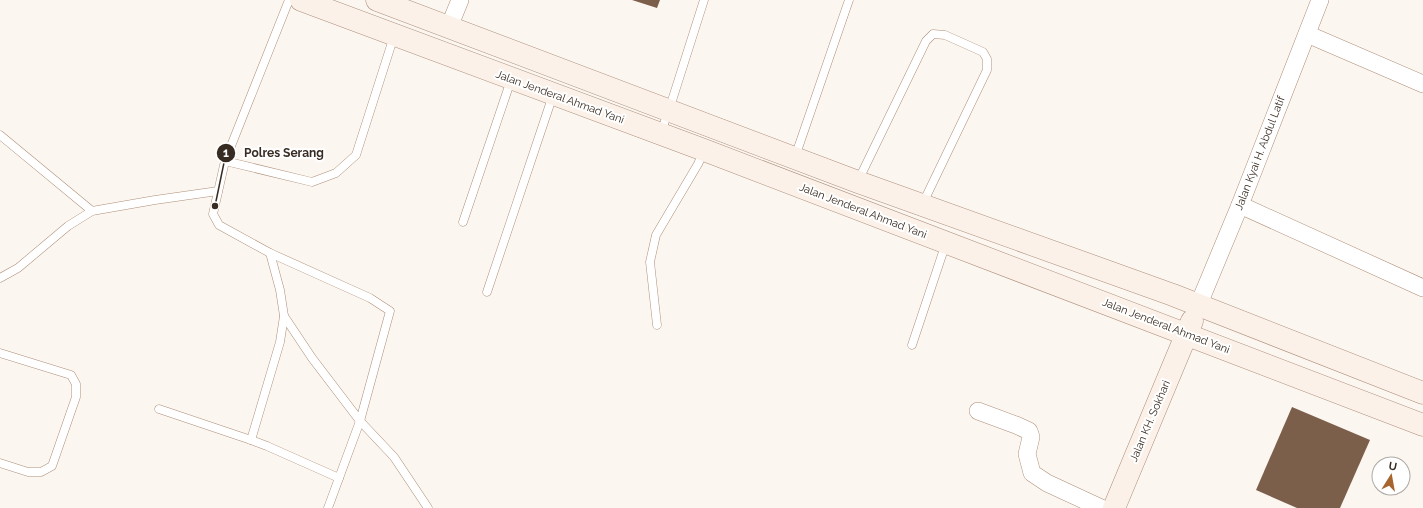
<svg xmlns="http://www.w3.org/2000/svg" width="1423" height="508" font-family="Raleway,sans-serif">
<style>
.building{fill:#7c5f4a}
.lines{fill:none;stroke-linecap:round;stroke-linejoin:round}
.lane-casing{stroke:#ae8f79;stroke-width:9}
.street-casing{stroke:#ae8f79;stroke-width:18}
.secondary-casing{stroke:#ae8f79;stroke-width:23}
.lane{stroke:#fff;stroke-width:8}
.street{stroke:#fff;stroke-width:17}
.secondary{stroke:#fbf1e9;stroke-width:22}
.labels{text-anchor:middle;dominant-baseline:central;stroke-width:4;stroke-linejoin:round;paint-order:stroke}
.street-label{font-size:11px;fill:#372b22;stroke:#fff}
.leader{fill:none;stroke:#372b22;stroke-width:1.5}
.callout-dot{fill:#372b22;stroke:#fff;stroke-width:1.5}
.mark-label{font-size:12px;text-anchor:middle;font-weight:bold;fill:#fff}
.callout-label{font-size:12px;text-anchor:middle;font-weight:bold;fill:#372b22;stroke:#fff;stroke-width:4;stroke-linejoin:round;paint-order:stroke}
</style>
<rect width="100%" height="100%" fill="#fcf6f1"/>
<g class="building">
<path d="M632,0H660L657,8Z"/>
<path d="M1292,407L1370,440L1340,508H1297L1256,490Z"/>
</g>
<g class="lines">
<g class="lane-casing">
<g id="lane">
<path d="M289,0L225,161L213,214L219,225L270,253L280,290L284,316L280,342L251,440L267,446L339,478"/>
<path d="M661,132L669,110L704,0"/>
<path d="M0,135L92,211"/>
<path d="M795,157L849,0"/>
<path d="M225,161L312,182L336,173L356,155L394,36"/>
<path d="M858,181L926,41L933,34L945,35L983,52L987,59V70L923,203"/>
<path d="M463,222L511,80"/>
<path d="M270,253L370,298L390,311L360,421L328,508"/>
<path d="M0,278L18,268L68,226L92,211L155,200L218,191"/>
<path d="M487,292L553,95"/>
<path d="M284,316L312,358L360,421L394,457L428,508"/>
<path d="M657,325L650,262L656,235L698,164L704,151"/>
<path d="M912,345L946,243"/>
<path d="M0,353L71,375L76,384V397L52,466L41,472H28L0,463"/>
<path d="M159,409L251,440"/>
</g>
</g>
<g class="street-casing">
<g id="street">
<path d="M449,27L460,0"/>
<path d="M1307,34L1423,84"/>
<path d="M1240,205L1423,288"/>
<path d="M1198,306L1240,205L1320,0"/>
<path d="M978,411L1016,425L1029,431L1031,437L1027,454L1032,473L1047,483L1101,508"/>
</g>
</g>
<g class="secondary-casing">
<g id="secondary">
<path d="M301,0L704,150L1423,425"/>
<path d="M377,0L858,182L1173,295L1423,393"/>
<path d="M1114,508L1192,321"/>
</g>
</g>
<use href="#lane" class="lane"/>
<use href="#street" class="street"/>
<use href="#secondary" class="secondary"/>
</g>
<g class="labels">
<g class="street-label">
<text transform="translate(560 97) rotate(20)">Jalan Jenderal Ahmad Yani</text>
<text transform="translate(1260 153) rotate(-69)">Jalan Kyai H. Abdul Latif</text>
<text transform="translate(863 211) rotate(21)">Jalan Jenderal Ahmad Yani</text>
<text transform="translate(1166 326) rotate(21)">Jalan Jenderal Ahmad Yani</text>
<text transform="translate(1150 421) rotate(-67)">Jalan KH. Sokhari</text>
</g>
</g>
<path class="leader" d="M215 206L226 153"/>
<g class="callout-dot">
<circle cx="215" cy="206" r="4"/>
<circle cx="226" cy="153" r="10"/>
</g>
<g class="mark-label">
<text x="226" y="157">1</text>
</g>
<g class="callout-label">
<text x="284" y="157">Polres Serang</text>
</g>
<g transform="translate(1391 476) rotate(11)"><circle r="19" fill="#ffffff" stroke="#afaaa7"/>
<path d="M0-3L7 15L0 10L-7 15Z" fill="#a76530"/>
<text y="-6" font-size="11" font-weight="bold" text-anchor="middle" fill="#372b22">U</text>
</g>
</svg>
